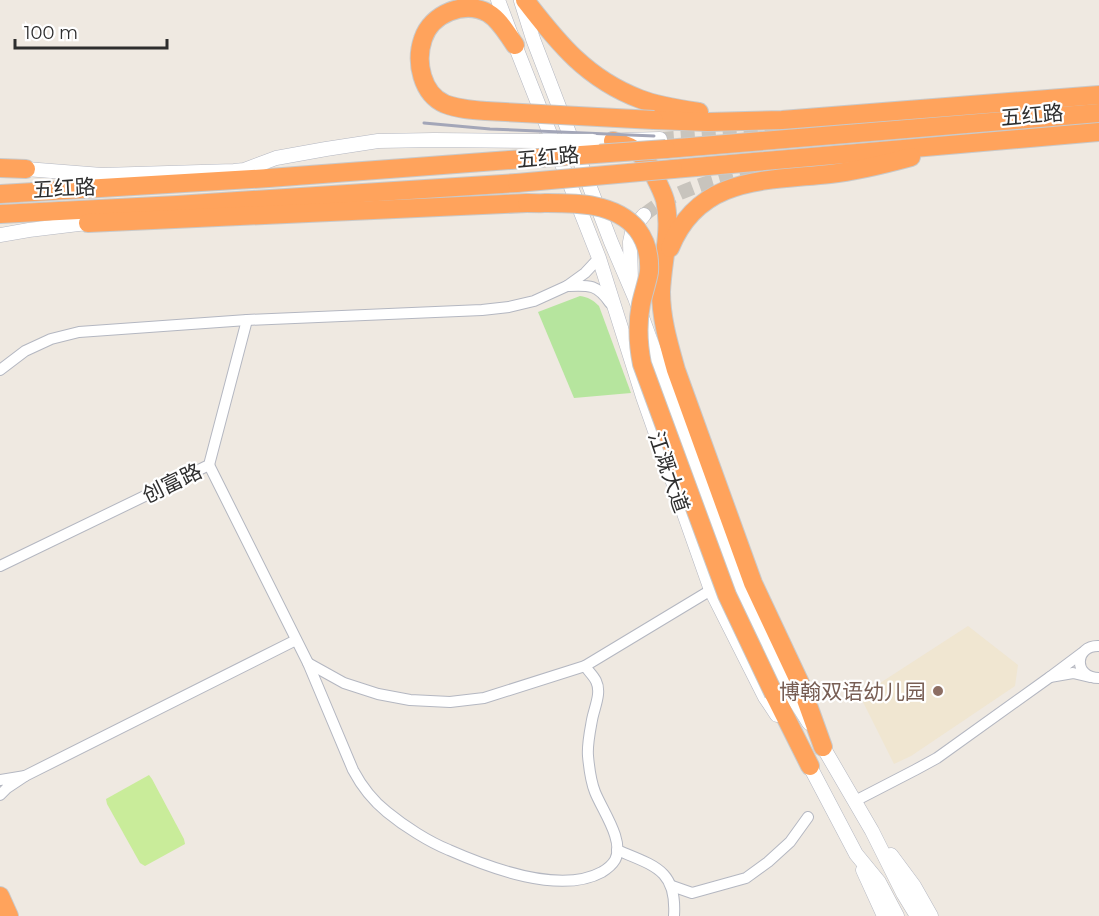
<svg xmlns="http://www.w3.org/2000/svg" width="1099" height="916" font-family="Montserrat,'Noto Sans SC',sans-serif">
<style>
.education{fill:#f0e6d1}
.green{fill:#b6e59e}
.pitch{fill:#c9ec9a}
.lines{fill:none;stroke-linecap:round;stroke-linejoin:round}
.secondary-tunnel{stroke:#c8c4bd;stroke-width:14;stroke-dasharray:14 7;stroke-linecap:butt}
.street-casing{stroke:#b4b7c1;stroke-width:12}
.secondary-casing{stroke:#b4b7c1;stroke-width:15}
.highway-casing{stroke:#c9c9c9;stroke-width:20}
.street{stroke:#fff;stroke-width:10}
.secondary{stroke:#fff;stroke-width:14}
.highway{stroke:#ffa35c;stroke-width:18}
.rail{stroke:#a3a6b8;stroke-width:3}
.secondary-bridge-casing{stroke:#b4b7c1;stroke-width:15;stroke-linecap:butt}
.highway-bridge-casing{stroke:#c9c9c9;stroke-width:20;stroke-linecap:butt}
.secondary-bridge{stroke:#fff;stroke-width:14}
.highway-bridge{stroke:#ffa35c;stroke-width:18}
.education-dot{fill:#8d6e63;stroke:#fff;stroke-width:2}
.labels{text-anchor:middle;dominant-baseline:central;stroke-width:4.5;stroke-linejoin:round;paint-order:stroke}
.street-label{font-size:21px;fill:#2e2e2e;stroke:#fff}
.education-label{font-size:21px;fill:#785e54;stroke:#fff;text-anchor:end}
</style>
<rect width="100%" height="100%" fill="#efe9e1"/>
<path class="education" d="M968,626L1018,665L1015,686L911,756L894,764L860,696Z"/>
<path class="green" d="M580,296C588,297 593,300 599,306L631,393L574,398L538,312Z"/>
<path class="pitch" d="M149,775L152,779L184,839L185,844L145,866L140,863L107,804L106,799Z"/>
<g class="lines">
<g class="secondary-tunnel">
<path d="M660,139L873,123"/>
<path d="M644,215C678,187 727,176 770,168"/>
</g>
<g class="street-casing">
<g id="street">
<path d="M599,258L585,273L567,286C589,285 597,284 610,303"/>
<path d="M0,370L25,351L51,339L79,332L247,320L482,310L509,307L534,301L567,286"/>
<path d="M209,465L308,663L353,770C362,787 372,800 387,812C404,826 429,842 449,850C490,868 560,895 602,872C607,869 612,865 615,860C625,841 602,810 595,792C591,782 589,767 588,756C587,745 590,731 592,720C594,708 602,693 596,681C593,675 588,671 585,666"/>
<path d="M0,566L209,465L247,320"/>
<path d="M1099,646C1074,645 1073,678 1099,678"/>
<path d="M1082,653L1050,677L1073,673L1090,677"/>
<path d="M308,663L344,683L378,694L410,700L450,702L484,698L585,666L711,590"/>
<path d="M25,776L296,640"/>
<path d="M0,780L25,776L7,788L0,795"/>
<path d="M855,801L915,770L937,758L1050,677"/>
<path d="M617,850C655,866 677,870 674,916"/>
<path d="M672,886L692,893L746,878L768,862L790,842L808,817"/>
</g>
</g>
<g class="secondary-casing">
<g id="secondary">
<path d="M498,0L515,45L599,258L643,397L711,590L765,697L777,715"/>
<path d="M521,1L533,39L611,242L635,298L742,591L788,689L809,723"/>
<path d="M593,141L660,139"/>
<path d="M17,170L26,169L102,175L234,171L244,170L276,158L326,149L378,141L434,140L539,141"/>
<path d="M0,235L29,230L95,222"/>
<path d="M631,281L630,242L633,228L644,215"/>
<path d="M819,740L872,831L903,893L917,916"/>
<path d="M806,759L856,854L879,882L897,916"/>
<path d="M891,855L914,886L931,916"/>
<path d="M863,870L884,916"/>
</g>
</g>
<g class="highway-casing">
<g id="highway">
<path d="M525,0C558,43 587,79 640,99C658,106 679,109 699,112"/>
<path d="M486,111C472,110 458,109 445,104C422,94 415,62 423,39C431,14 464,0 488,13C500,20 507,34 515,45"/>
<path d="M654,120L708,122L782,120L1099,95"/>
<path d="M613,141C638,148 646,156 656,179C659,185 663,193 665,200C672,230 662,262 661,292C661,319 669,345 676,370L753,583L800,683L823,747"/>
<path d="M666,149L1099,113"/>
<path d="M0,168L26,169"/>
<path d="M673,169L1099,132"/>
<path d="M0,194L269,178L510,160"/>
<path d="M0,214L177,205L517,183"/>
<path d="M88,223L527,203"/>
<path d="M670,248C699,176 765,181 830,174C858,171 885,164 911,157"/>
<path d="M774,694L810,766"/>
<path d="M0,896L9,916"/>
</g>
</g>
<use href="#street" class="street"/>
<use href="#secondary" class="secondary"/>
<use href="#highway" class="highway"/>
<path class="rail" d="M424,123L490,129L654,136"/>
<g class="secondary-bridge-casing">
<path id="secondary-bridge" d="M539,141H593"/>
</g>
<g class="highway-bridge-casing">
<g id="highway-bridge">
<path d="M486,111L654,120"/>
<path d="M510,160L666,149"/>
<path d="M517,183L673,169"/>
<path d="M527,203C563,204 611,198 637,229C647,242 650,256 649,272C647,283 643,294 641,304C637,324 638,344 642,364L727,595L774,694"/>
</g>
</g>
<use href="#secondary-bridge" class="secondary-bridge"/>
<use href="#highway-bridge" class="highway-bridge"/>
</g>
<circle class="education-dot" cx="938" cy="691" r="6"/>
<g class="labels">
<g class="street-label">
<text transform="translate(1032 115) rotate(-5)">五红路</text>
<text transform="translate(548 157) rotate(-5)">五红路</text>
<text transform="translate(64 188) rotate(-3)">五红路</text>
<text transform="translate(669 472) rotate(71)">江溉大道</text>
<text transform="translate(172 483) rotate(-26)">创富路</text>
</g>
<g class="education-label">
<text x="926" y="691">博翰双语幼儿园</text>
</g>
</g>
<path d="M15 39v9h152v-9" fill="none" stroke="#2e2e2e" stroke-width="3"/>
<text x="24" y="39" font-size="18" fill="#2e2e2e" stroke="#ffffff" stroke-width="4.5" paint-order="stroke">100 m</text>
</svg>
